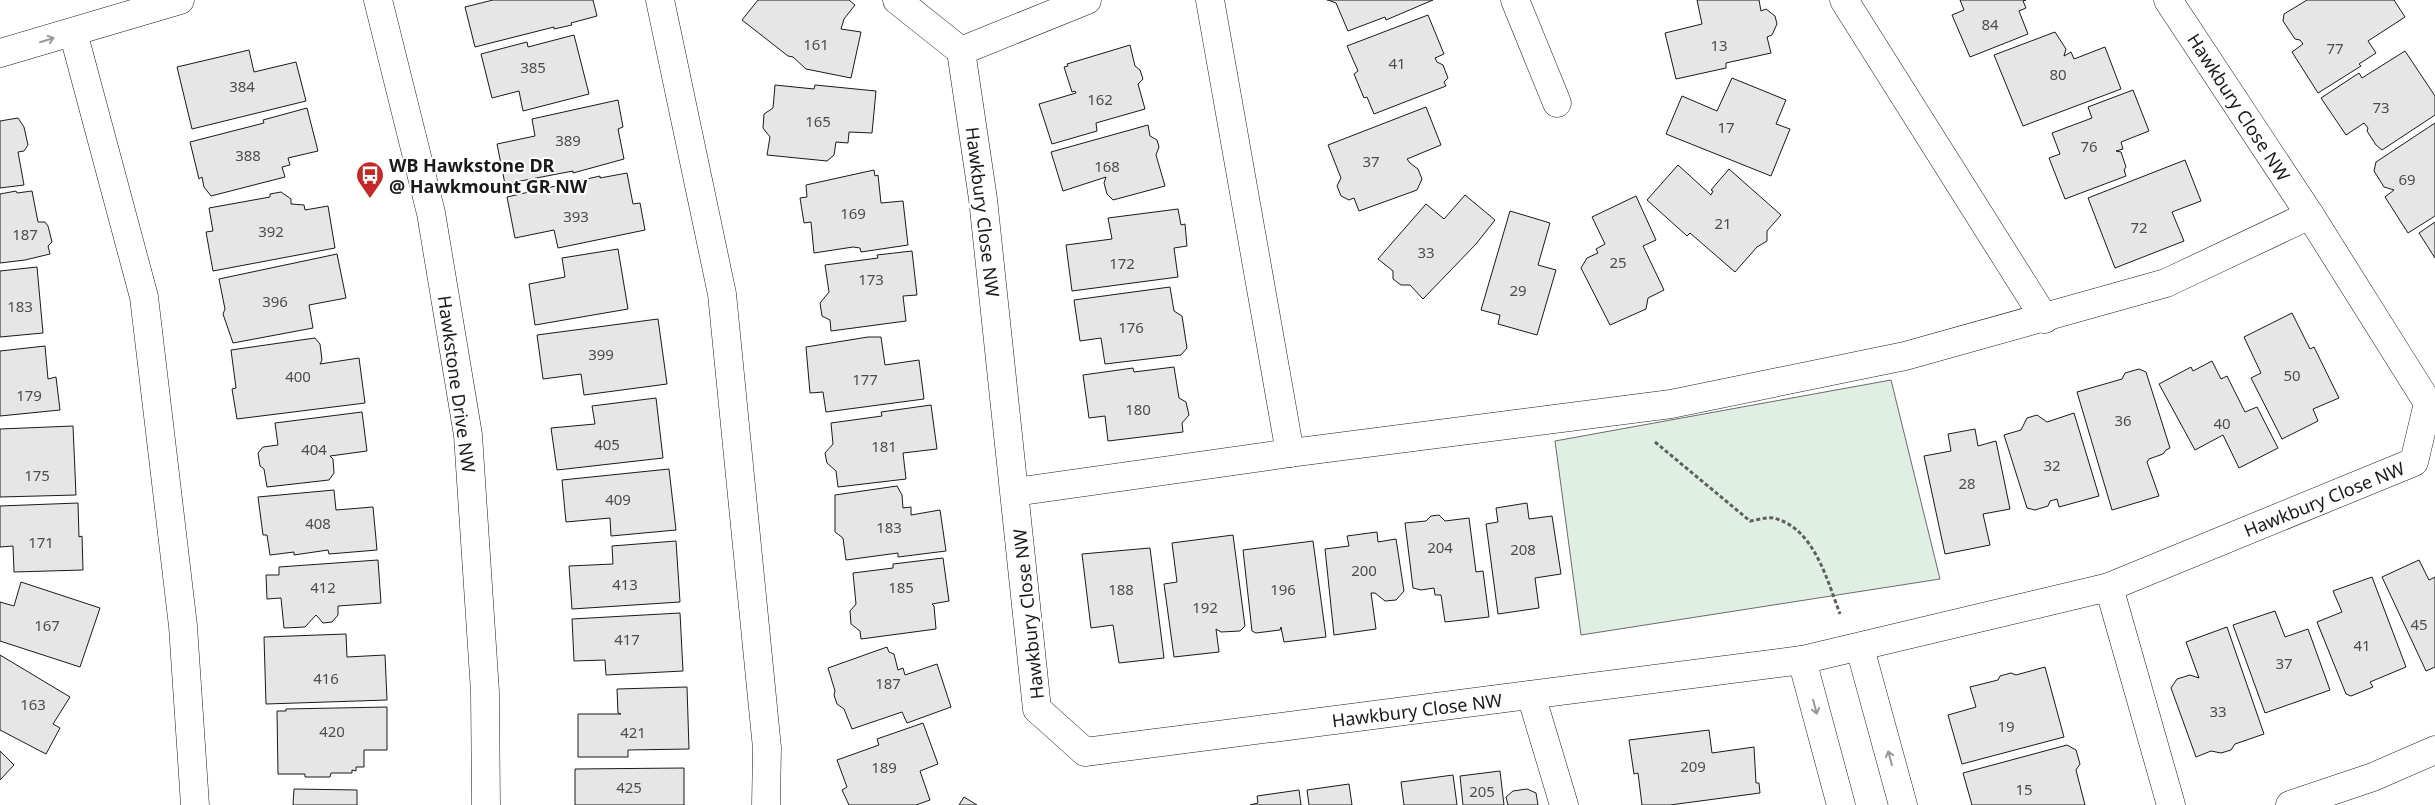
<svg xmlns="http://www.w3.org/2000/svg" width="2435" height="805" font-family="'Noto Sans',sans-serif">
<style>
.green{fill:#e0efe3;stroke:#6a6a6a}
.building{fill:#e6e6e6;stroke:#1a1a1a}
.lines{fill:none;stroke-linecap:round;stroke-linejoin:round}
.minor-casing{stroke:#1a1a1a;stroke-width:29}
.path{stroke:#5f5f5f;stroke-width:3;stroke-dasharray:4 2.5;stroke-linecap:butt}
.minor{stroke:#fff;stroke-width:28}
.oneway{stroke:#989898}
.labels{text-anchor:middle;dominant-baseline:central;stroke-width:4;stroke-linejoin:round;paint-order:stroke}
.number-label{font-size:15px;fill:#4d4d4d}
.street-label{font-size:18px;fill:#1a1a1a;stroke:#fff}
.poi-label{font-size:18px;font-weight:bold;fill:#1a1a1a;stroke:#fff;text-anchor:start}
</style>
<rect width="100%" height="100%" fill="#fff"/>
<path class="green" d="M1891,380L1940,579L1581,635L1555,441Z"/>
<g class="building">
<path d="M493,0H593L597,16L571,23L572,25L554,29V27L475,47L465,7Z"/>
<path d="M758,0H849L855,5L844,19L841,29L861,32L851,78L806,69L793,57L788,56L742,20Z"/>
<path d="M1328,0H1327H1433L1386,20L1385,17L1348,31L1336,3Z"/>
<path d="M1697,0H1759L1761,11L1766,9L1775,16L1777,24L1772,35L1767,37L1771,53L1726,63V68L1676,79L1665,33L1702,24Z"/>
<path d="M1960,0H2026L2023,1L2026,8L2019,11L2028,34L1970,57L1952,15L1964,10Z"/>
<path d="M2307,0H2394L2405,17L2368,41L2376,53L2359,64L2361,66L2318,93L2292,52L2303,44L2300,40L2295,39L2283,21L2284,14Z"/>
<path d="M1428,15L1444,54L1435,58L1437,62L1443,65L1448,78L1444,82L1446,86L1374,114L1367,97L1364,98L1354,74L1358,71L1347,46Z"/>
<path d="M2055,32L2066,49L2064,56L2071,52L2074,59L2105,47L2121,89L2023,126L1994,55Z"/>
<path d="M574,35L589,94L523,111L519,91L492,98L481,54L527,42L528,47Z"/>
<path d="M1130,45L1135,66L1140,70L1143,79L1138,84L1145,109L1096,123L1097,131L1052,144L1039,104L1076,93L1075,91L1072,92L1064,67L1068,66L1067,64Z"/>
<path d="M249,50L254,72L296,62L306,101L192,129L177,67Z"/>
<path d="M2405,51L2435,96V115L2382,150L2376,145L2367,131L2368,128L2364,123L2346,135L2321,98L2359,73L2362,78Z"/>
<path d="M1732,78L1786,100L1776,124L1790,129L1771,176L1666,134L1682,96L1717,111Z"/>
<path d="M775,85L814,89L815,85L876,91L872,133L849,132L848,143L836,142L834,155L827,161L767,155L770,137L763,128L764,114L773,108Z"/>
<path d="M2133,90L2149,131L2121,142L2123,149L2116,151L2121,152L2126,167L2124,170L2126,176L2065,199L2049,158L2060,154L2052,133L2092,118L2088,107Z"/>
<path d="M618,100L623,127L618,129L624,159L573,173V171L505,184L497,144L535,136L532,119Z"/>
<path d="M1426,107L1441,145L1407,159L1410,163L1418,169L1422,179L1417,190L1359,211L1354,198L1349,200L1341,196L1337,186L1341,178L1328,145Z"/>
<path d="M307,108L318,151L288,158L290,165L282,167L285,177L211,196L204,187L202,177L199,179L190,142L264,123L263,120Z"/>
<path d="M18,118L24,127L28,145L24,151L18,152L24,185L0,188V121Z"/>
<path d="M2435,123V216L2408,233L2385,197L2394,190L2384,187L2374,171L2376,162Z"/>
<path d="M1148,125L1150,136L1157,140L1159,147L1156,155L1165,186L1113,200L1107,194L1104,183L1106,177L1063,191L1051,152Z"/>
<path d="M2185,160L2201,201L2172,212L2184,241L2115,268L2088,198Z"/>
<path d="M1678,165L1711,195L1713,191L1711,190L1729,169L1781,215L1767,231V241L1757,247L1735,272L1690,233L1687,236L1647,200Z"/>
<path d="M874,170L875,176L878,175L881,203L903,201L908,245L861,252L860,248L853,247L814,253L811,222L804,223L800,198L807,197L806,185Z"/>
<path d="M627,173L633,204L640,203L645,230L558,248L554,230L515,238L507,197L600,176V178Z"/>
<path d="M16,191L17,193L32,191L38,222H45L48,226L52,242L48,246L50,254L25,260L0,263V194Z"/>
<path d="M281,192L291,199V204L304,205L305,210L328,206L335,248L213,271L206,232L213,231L209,208L270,197V194Z"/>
<path d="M1465,195L1495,220L1476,244L1423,299L1410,285H1401L1393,279V271L1378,259L1426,204L1444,219Z"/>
<path d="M1636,196L1656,240L1643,246L1664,290L1648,298L1646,309L1610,325L1581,268L1587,258L1598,253L1596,249L1605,244L1592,217Z"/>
<path d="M1178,209L1181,225L1185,224L1187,246L1174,248L1178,277L1072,291L1066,245L1112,239L1108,218Z"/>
<path d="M1510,211L1550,223L1538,265L1556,270L1537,335L1498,324L1500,315L1481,310Z"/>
<path d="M2435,222V258L2419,233Z"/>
<path d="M618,249L628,309L535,325L529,284L565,277L562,258Z"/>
<path d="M912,251L917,295L903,296L906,321L831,331L830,320L822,316L820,303L829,292L825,265L878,258L877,255Z"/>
<path d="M337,254L346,298L309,305L313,328L233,343L223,314L225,309L219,279Z"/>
<path d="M37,267L43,333L0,337V271Z"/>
<path d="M1170,287L1174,311L1182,316L1187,348L1181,355L1105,364L1101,338L1080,341L1074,300Z"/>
<path d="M2292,313L2310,349L2314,347L2339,398L2313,409L2318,421L2282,439L2251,378L2261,373L2244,337Z"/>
<path d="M658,319L667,384L584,395L581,374L543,379L537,335Z"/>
<path d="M868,337H881L885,365L919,360L924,399L826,412L823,392L810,393L806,347Z"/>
<path d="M315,338L320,344L322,360L320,364L359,358L365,403L237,419L232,389L236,388L231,350Z"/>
<path d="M45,346L48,379L56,377L60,410L0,416V351Z"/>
<path d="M2212,361L2221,379L2227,376L2245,412L2257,407L2278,448L2239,468L2223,435L2195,450L2159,384L2191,367L2193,371Z"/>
<path d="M1174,367L1179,398L1186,402L1189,415L1182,423L1183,432L1108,441L1105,416L1089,418L1083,375L1133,368L1134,372Z"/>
<path d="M2139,369L2146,372L2170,448L2166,450L2163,454L2149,459L2147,462L2159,496L2112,510L2077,392L2122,379L2125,373Z"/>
<path d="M656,398L663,458L557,470L551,428L595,424L592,406Z"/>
<path d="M931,405L937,449L903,453L906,479L838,487L836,471L827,463L825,453L833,444L831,423L882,416L881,412Z"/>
<path d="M362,412L367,451L330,456L333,459L334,473L329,480L267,487L264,469L260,466L258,453L263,447L278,445L275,423Z"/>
<path d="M2074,413L2099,496L2059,507L2057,499L2050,501L2048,506L2035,510L2027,508L2004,435L2021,430L2027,418L2037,415L2047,422Z"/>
<path d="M73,426L76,495L0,497V429Z"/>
<path d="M1975,429L1978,446L1996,441L2010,509L1983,514L1990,545L1945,554L1924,456L1951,451L1948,434Z"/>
<path d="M669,469L676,530L611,536L610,518L566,522L562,480Z"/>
<path d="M897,486L902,495L903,508L911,507V515L940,510L946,551L898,557V553L846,560L843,538L835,532V495Z"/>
<path d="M334,490L336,510L373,507L377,550L329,554L328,550L294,555V552L270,555L267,535H263L258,497Z"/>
<path d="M78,503L79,537L82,536L83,570L14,572L13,546L0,547V506Z"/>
<path d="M1527,503L1529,519L1552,516L1561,574L1535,578L1539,608L1498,614L1486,524L1498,522L1496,508Z"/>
<path d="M1439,515L1445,521L1469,518L1476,572L1483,571L1489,617L1445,622L1441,595H1435L1434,588L1421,590L1413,588L1405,523L1426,521L1431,516Z"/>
<path d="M1377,532L1378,542L1396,539L1404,591L1396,600L1385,601L1375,593H1371L1376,629L1334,635L1325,549L1349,546L1347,536Z"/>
<path d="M1233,535L1245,626L1240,631L1221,632L1216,629L1219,652L1174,657L1164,584L1177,582L1172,543Z"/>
<path d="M676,541L680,602L572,609L569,566L613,564L612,546Z"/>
<path d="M1313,541L1326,637L1284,642L1281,627L1280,630L1256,633L1252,631L1243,550Z"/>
<path d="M1150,548L1164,658L1119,663L1113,625L1091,628L1082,554Z"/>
<path d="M943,558L949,601L932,604L934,606L936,629L861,639L860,631L851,624L850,611L856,604L853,573L893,568V564Z"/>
<path d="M378,560L381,603L338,606V615L332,622L323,623L316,615L305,627L284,628L281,598L267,599L266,575H279V567Z"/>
<path d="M2419,560L2429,580L2435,577V667L2426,671L2382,577Z"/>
<path d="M2372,577L2406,667L2370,682L2373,687L2351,696L2346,694L2317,622L2342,612L2333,591Z"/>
<path d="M21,582L100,608L80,667L0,641V602L14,606Z"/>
<path d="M2275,611L2285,637L2308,629L2330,690L2265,713L2233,625Z"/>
<path d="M680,613L683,671L606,675L605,660L574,661L572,619Z"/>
<path d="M2227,627L2264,734L2235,744L2231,750L2221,753L2211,751L2196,757L2171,688L2177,679L2190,675L2199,678L2186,642Z"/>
<path d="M346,634L347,657L385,655L387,700L266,704L264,637Z"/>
<path d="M887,647L889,652L894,654L898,670L903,668L905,675L937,664L951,707L907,723L902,712L852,729L844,709L837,704L834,695L835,691L828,668Z"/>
<path d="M0,655L70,697L53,724L60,728L46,754L0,730Z"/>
<path d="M2045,667L2064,737L1962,764L1948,715L1976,707L1970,687L1998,680L2000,676L2011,673L2016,675Z"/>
<path d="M687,687L689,749L628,750V757H578V714H621L618,713L617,689Z"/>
<path d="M387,707V750H364V767H356V771L352,770V773H331L330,777H305V774H278L277,711H286V709Z"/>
<path d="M923,723L938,764L920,771L930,800L916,805H849L842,790L847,787L837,760L879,745L877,739Z"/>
<path d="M1709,730L1712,753L1754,747L1756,783H1759L1760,793L1670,805H1642L1638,773L1634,774L1629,740Z"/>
<path d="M2067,745L2076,750L2080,764L2076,770L2085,805H1972L1963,773Z"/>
<path d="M0,751L14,765L0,780Z"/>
<path d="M684,768V805H575V769Z"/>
<path d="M1500,771L1504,805H1463L1460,776Z"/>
<path d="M1453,775L1457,805H1404L1401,782Z"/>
<path d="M1349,784L1352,805H1309L1307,790Z"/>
<path d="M294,789L357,790V805H293Z"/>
<path d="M1527,789L1536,793L1538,805H1508L1506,797L1513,791Z"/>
<path d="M1299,790L1301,805H1250L1258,803L1257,796Z"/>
<path d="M964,797L977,805H959Z"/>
</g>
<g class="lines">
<g class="minor-casing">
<g id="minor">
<path d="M378,0L431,213L468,435L485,692L486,805"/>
<path d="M660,0L722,294L767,748L766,805"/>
<path d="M897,0L961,51"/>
<path d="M1087,0L961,51L983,199L1037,709L1085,752L1802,660L2109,587L2414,462L2428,403L2310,215L2168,0"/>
<path d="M1210,0L1290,453"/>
<path d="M1515,0L1557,103"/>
<path d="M1844,0L2045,319"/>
<path d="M73,32L144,297L183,626L195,805"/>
<path d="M0,53L180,0"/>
<path d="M1015,492L1290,453L1671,404L1905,356L2166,283L2310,215"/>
<path d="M2109,587L2171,805"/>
<path d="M1860,648L1903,805"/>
<path d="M1802,660L1841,805"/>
<path d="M1531,695L1564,805"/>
<path d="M2290,805L2373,777L2435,750"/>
</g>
</g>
<path class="path" d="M1655,442L1750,521C1757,520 1766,517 1773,518C1814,527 1827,580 1840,614"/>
<use href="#minor" class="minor"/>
</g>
<defs><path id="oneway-shaft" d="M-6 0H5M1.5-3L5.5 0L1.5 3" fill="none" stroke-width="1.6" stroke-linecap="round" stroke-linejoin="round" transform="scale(1.25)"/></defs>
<g class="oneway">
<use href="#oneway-shaft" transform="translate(47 40) rotate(-17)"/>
<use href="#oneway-shaft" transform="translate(1815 707) rotate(75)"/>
<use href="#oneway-shaft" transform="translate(1890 758) rotate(-105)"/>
</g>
<defs>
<g id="bus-pin" transform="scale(1.4375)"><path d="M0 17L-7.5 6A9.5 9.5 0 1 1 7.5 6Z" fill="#c62828" stroke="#fff"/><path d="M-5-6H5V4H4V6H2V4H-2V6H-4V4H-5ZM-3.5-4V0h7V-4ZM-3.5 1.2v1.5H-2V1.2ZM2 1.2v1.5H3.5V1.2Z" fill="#fff"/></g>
</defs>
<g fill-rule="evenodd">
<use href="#bus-pin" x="370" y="175"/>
</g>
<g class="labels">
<g class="number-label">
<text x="1990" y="24">84</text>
<text x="816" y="44">161</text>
<text x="1719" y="45">13</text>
<text x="2335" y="48">77</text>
<text x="1397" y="63">41</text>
<text x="533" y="67">385</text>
<text x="2058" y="74">80</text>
<text x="242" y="86">384</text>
<text x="1100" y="99">162</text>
<text x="2381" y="107">73</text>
<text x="818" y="121">165</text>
<text x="1726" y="127">17</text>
<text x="568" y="140">389</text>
<text x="2089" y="146">76</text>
<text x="248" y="155">388</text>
<text x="1371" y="161">37</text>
<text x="1107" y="166">168</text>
<text x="2407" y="179">69</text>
<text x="853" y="213">169</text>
<text x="576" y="216">393</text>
<text x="1723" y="223">21</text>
<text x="2139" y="227">72</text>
<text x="271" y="231">392</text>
<text x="25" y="234">187</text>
<text x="1426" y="252">33</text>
<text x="1618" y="262">25</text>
<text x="1122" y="263">172</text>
<text x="871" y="279">173</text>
<text x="1518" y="290">29</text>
<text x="275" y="301">396</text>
<text x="20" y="306">183</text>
<text x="1131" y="327">176</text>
<text x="601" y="354">399</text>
<text x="2292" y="375">50</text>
<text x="298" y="376">400</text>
<text x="865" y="379">177</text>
<text x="29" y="395">179</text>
<text x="1138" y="409">180</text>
<text x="2123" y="420">36</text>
<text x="2222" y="423">40</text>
<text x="607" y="444">405</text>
<text x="884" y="446">181</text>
<text x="314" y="449">404</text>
<text x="2052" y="465">32</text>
<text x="37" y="475">175</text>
<text x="1967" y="483">28</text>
<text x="618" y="499">409</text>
<text x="318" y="523">408</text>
<text x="889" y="527">183</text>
<text x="41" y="542">171</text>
<text x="1440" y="547">204</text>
<text x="1523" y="549">208</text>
<text x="1364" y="570">200</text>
<text x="625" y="584">413</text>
<text x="323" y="587">412</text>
<text x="901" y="587">185</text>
<text x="1121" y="589">188</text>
<text x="1283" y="589">196</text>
<text x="1205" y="607">192</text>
<text x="2419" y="624">45</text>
<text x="47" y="625">167</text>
<text x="627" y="639">417</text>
<text x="2362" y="645">41</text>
<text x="2284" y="663">37</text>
<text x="326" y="678">416</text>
<text x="888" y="683">187</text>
<text x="33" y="704">163</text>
<text x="2218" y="711">33</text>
<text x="2006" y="726">19</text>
<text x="332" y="731">420</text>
<text x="633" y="732">421</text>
<text x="1693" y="766">209</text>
<text x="884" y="767">189</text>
<text x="629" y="787">425</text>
<text x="2024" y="789">15</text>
<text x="1482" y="791">205</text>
</g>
<g class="street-label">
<text transform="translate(2239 107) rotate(57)">Hawkbury Close NW</text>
<text transform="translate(983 212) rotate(83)">Hawkbury Close NW</text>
<text transform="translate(457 384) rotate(82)">Hawkstone Drive NW</text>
<text transform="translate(2324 499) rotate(-22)">Hawkbury Close NW</text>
<text transform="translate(1028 614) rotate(-96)">Hawkbury Close NW</text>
<text transform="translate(1417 710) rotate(-7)">Hawkbury Close NW</text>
</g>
<g class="poi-label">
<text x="389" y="165">WB Hawkstone DR<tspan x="389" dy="21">@ Hawkmount GR NW</tspan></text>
</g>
</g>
</svg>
